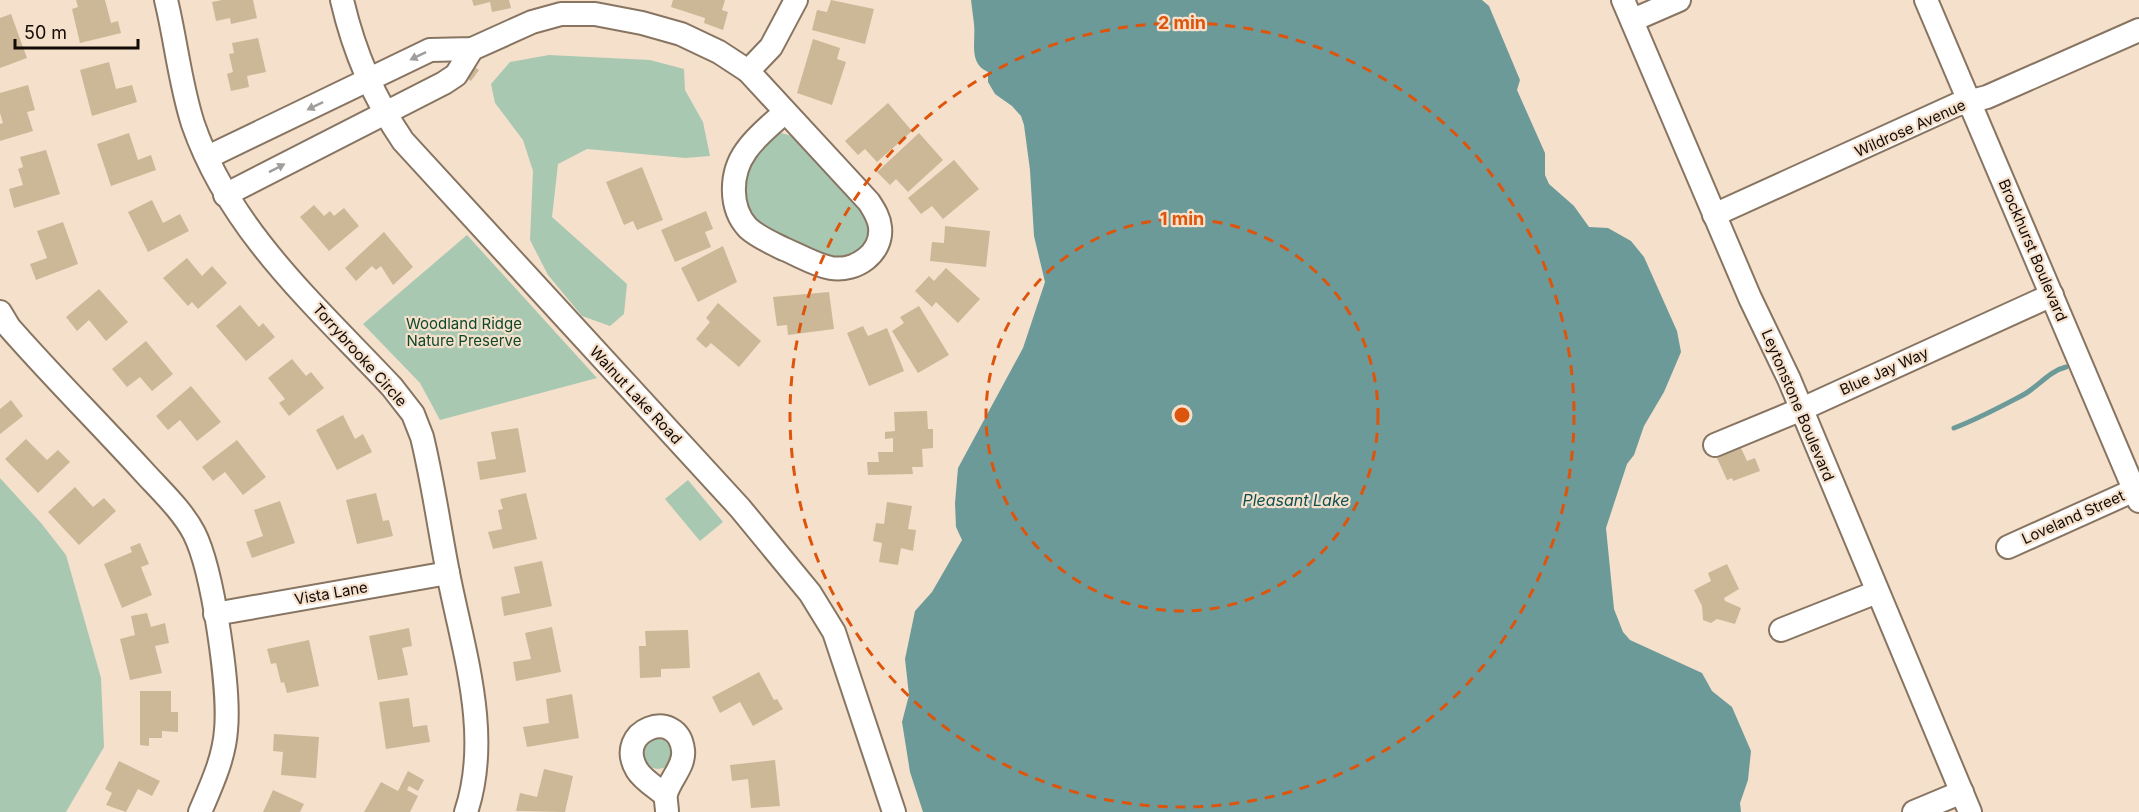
<svg xmlns="http://www.w3.org/2000/svg" width="2139" height="812" font-family="Inter,sans-serif">
<style>
.green{fill:#a8c8b2}
.water{fill:#6c9a99}
.lines{fill:none;stroke-linecap:round;stroke-linejoin:round}
.stream{stroke:#6c9a99;stroke-width:5}
.building{fill:#ccb797}
.minor-casing{stroke:#877562;stroke-width:26}
.minor{stroke:#fff;stroke-width:22}
.oneway{fill:#a09d9b}
.ring{fill:none;stroke:#dd550c;stroke-width:3;stroke-dasharray:10 8}
.labels{text-anchor:middle;dominant-baseline:central;stroke-width:4.5;stroke-linejoin:round;paint-order:stroke}
.street-label{font-size:15px;fill:#110a05;stroke:#f5e0cc}
.park-label{font-size:15px;fill:#0e482a;stroke:#f5e0cc}
.water-label{font-size:16px;font-style:italic;fill:#0b5151;stroke:#f5e0cc}
.centre{fill:#dd550c;stroke:#f5e0cc;stroke-width:3}
.ring-label{font-size:18px;text-anchor:middle;font-weight:bold;fill:#dd550c;stroke:#f5e0cc;stroke-width:4.5;stroke-linejoin:round;paint-order:stroke}
</style>
<rect width="100%" height="100%" fill="#f5e0cc"/>
<g class="green">
<path d="M549,55L650,60L684,69L685,90L703,122L710,156L685,158L587,149L558,164L552,217L627,284L624,314L610,326L582,316L548,275L530,240L533,171L523,140L495,103L491,84L510,62Z"/>
<path d="M781,133L796,137L868,212L870,233L858,255L826,260L762,229L747,212L742,188L747,163L773,137Z"/>
<path d="M467,235L597,378L440,420L420,383L363,324Z"/>
<path d="M0,478L41,523L66,555L101,678L104,747L66,812H0Z"/>
<path d="M688,480L723,522L700,541L665,499Z"/>
<circle cx="658" cy="754" r="15"/>
</g>
<path class="water" d="M971,0H1482L1489,6L1520,80L1517,90L1545,153V175L1549,184L1574,206L1589,227L1608,228L1631,241L1644,257L1677,331L1681,352L1664,392L1644,426L1634,455L1627,464L1606,528L1614,609L1623,632L1630,640L1702,673L1712,691L1732,707L1751,751L1748,780L1740,803L1741,812H923L910,772L902,722L909,695L905,659L915,611L932,592L962,540L956,527L955,503L958,468L1023,348L1045,282L1034,236L1030,170L1024,125L1021,116L1012,106L995,94L988,82V72C968,63 976,42 974,24C973,16 972,8 971,0Z"/>
<g class="lines">
<path class="stream" d="M1954,428C1978,419 2000,407 2023,395C2038,387 2049,371 2066,367"/>
</g>
<g class="building">
<path d="M76,0H105L111,23L118,21L121,33L80,43L72,9L78,7Z"/>
<path d="M222,0H253L257,18L231,24L230,18L216,21L212,2Z"/>
<path d="M472,0H509L511,8L492,12L490,2L474,6Z"/>
<path d="M673,0H725L722,10L728,12L723,30L704,23L705,18L671,7Z"/>
<path d="M831,0L874,9L865,44L812,30L817,10L827,12Z"/>
<path d="M11,14L27,58L0,68V18Z"/>
<path d="M258,38L266,72L247,76L249,87L231,91L227,74L233,72L229,54L234,53L232,43Z"/>
<path d="M813,39L840,48L837,59L846,62L832,105L797,93Z"/>
<path d="M109,62L116,89L132,85L137,102L92,116L80,70Z"/>
<path d="M473,66L479,70L471,81L466,77Z"/>
<path d="M28,85L35,110L27,112L33,131L0,141V124L3,123L0,113V93Z"/>
<path d="M888,103L912,131L877,162L865,149L858,155L845,141Z"/>
<path d="M129,133L138,160L151,155L156,170L111,186L97,144Z"/>
<path d="M919,133L943,160L908,192L896,179L890,185L877,172Z"/>
<path d="M46,150L60,194L14,208L9,189L23,185L18,169L23,167L20,157Z"/>
<path d="M954,160L979,189L943,219L932,206L921,214L908,198Z"/>
<path d="M642,167L663,220L637,230L633,221L624,225L606,182Z"/>
<path d="M152,200L163,223L180,214L189,231L148,252L128,212Z"/>
<path d="M314,205L324,216L330,211L334,216L344,208L359,226L329,251L300,217Z"/>
<path d="M706,211L713,229L705,232L711,247L675,262L661,230Z"/>
<path d="M63,222L78,264L36,280L30,264L47,258L37,231Z"/>
<path d="M945,226L990,231L986,267L930,261L932,242L944,243Z"/>
<path d="M384,232L413,267L393,285L381,266L376,270L372,266L356,281L345,268Z"/>
<path d="M723,246L737,282L698,302L681,268Z"/>
<path d="M187,258L202,276L212,266L227,283L198,309L192,302L188,306L163,278Z"/>
<path d="M946,268L980,299L958,323L936,302L932,307L915,291L929,276L934,281Z"/>
<path d="M99,289L128,322L106,341L89,320L77,331L66,317Z"/>
<path d="M829,292L834,329L788,335L787,325L777,326L773,297Z"/>
<path d="M718,303L761,341L739,367L711,343L706,348L696,339L710,322L706,318Z"/>
<path d="M240,305L259,327L263,323L275,337L246,361L216,326Z"/>
<path d="M919,306L949,355L918,373L892,331L904,323L900,317Z"/>
<path d="M863,326L868,336L887,328L904,371L869,386L847,333Z"/>
<path d="M146,341L173,374L152,391L140,377L127,387L112,369Z"/>
<path d="M292,359L306,376L311,372L324,388L289,416L279,403L285,399L268,378Z"/>
<path d="M191,386L221,422L197,441L180,420L168,430L156,416Z"/>
<path d="M11,400L23,416L0,434V409Z"/>
<path d="M927,411L928,429H933V448L922,449L923,467H912L913,474L868,475L867,462H879L878,452H893V438L885,439V432L895,431L894,412Z"/>
<path d="M343,415L355,439L363,434L372,452L337,470L316,430Z"/>
<path d="M518,428L526,472L480,480L477,462L496,459L491,432Z"/>
<path d="M26,439L47,460L58,450L70,462L38,493L5,459Z"/>
<path d="M237,440L266,477L243,495L225,472L213,481L202,467Z"/>
<path d="M1741,448L1747,461L1755,458L1760,471L1733,481L1732,478L1727,480L1717,458Z"/>
<path d="M75,487L93,507L104,498L116,511L79,545L48,512Z"/>
<path d="M376,493L383,521L389,520L393,536L357,544L346,500Z"/>
<path d="M526,493L537,539L493,549L488,532L502,529L498,510L503,509L500,499Z"/>
<path d="M280,501L295,543L252,558L246,542L263,536L254,510Z"/>
<path d="M887,502L912,506L908,529L916,530L913,551L901,548L898,565L879,562L882,543L873,541L876,523L884,524Z"/>
<path d="M140,543L149,564L141,567L152,595L122,608L104,564L132,552L130,547Z"/>
<path d="M542,561L552,606L504,616L501,597L520,593L514,567Z"/>
<path d="M1727,564L1739,589L1724,598L1725,601L1741,608L1735,624L1717,619L1711,623L1703,620L1702,606L1694,590L1711,581L1708,573Z"/>
<path d="M147,613L151,627L165,623L169,643L155,646L162,673L130,680L120,639L135,635L131,616Z"/>
<path d="M552,627L561,672L516,681L513,662L531,659L525,633Z"/>
<path d="M409,628L412,646L402,648L408,675L378,680L369,636Z"/>
<path d="M688,630L690,668L661,669V677L640,678L639,646H646L645,631Z"/>
<path d="M309,640L319,686L287,693L284,682L281,683L276,663L271,664L267,649Z"/>
<path d="M759,672L774,700L777,699L783,709L753,726L740,702L720,713L712,697Z"/>
<path d="M140,691H171V712H178V732L162,731V738H149V746L140,745Z"/>
<path d="M572,694L579,738L527,747L523,727L549,723L546,699Z"/>
<path d="M409,698L413,727L427,725L430,742L386,749L379,702Z"/>
<path d="M274,734L319,737L316,778L281,775L283,752L273,751Z"/>
<path d="M775,760L780,806L751,808L748,779L732,781L730,765Z"/>
<path d="M119,761L160,781L152,796L138,789L126,812L106,805L112,793L105,789Z"/>
<path d="M544,769L573,776L565,812L516,811L520,793L537,797Z"/>
<path d="M408,771L424,780L418,791L409,786L407,790L418,796L410,812H364L381,782L398,791Z"/>
<path d="M273,790L304,804L300,812H263Z"/>
</g>
<g class="lines">
<g class="minor-casing">
<g id="minor">
<path d="M166,0C176,41 180,84 193,124C230,231 317,307 392,387L413,414L422,437C433,482 439,527 448,573C463,650 492,734 466,812"/>
<path d="M342,0C354,52 373,97 403,141L740,508L810,593L834,632L894,812"/>
<path d="M1623,0L1750,298L1789,379L1970,812"/>
<path d="M1926,0L2139,501"/>
<path d="M1633,20L1679,0"/>
<path d="M748,71L771,47L796,0"/>
<path d="M208,157L430,50L472,49L532,22L561,14H595L642,23L681,34L719,52L748,71L869,202C874,210 879,217 880,227C883,253 856,272 831,268C815,265 799,255 784,249C772,243 758,237 748,228C729,208 730,173 746,151C756,136 772,124 785,112"/>
<path d="M225,195L444,83L456,75L472,49"/>
<path d="M1714,215L1956,105L1987,97L2139,30"/>
<path d="M0,312L9,327C52,376 98,422 142,470C160,490 182,510 194,533C213,570 230,689 226,730C224,759 211,786 200,812"/>
<path d="M1715,445L1802,409L2052,295"/>
<path d="M2008,547L2139,488"/>
<path d="M215,614L448,573"/>
<path d="M1781,630L1877,592"/>
<path d="M665,795C657,788 643,780 637,770C613,730 678,706 683,750C685,766 670,779 666,794C665,799 667,806 667,812"/>
<path d="M1914,812L1962,792"/>
</g>
</g>
<use href="#minor" class="minor"/>
</g>
<defs><path id="oneway-solid" d="M-6-.8H1V-3.2L6.5 0L1 3.2V.8H-6Z" transform="scale(1.5)"/></defs>
<g class="oneway">
<use href="#oneway-solid" transform="translate(418 56) rotate(154)"/>
<use href="#oneway-solid" transform="translate(315 106) rotate(154)"/>
<use href="#oneway-solid" transform="translate(277 168) rotate(-27)"/>
</g>
<g class="ring">
<circle cx="1182" cy="415" r="196"/>
<circle cx="1182" cy="415" r="392"/>
</g>
<g class="labels">
<g class="street-label">
<text transform="translate(1910 128) rotate(-24)">Wildrose Avenue</text>
<text transform="translate(2033 250) rotate(67)">Brockhurst Boulevard</text>
<text transform="translate(360 355) rotate(48)">Torrybrooke Circle</text>
<text transform="translate(1884 371) rotate(-24)">Blue Jay Way</text>
<text transform="translate(636 395) rotate(47)">Walnut Lake Road</text>
<text transform="translate(1798 405) rotate(67)">Leytonstone Boulevard</text>
<text transform="translate(2073 517) rotate(-24)">Loveland Street</text>
<text transform="translate(331 593) rotate(-10)">Vista Lane</text>
</g>
<g class="park-label">
<text x="464" y="323">Woodland Ridge<tspan x="464" dy="17">Nature Preserve</tspan></text>
</g>
<g class="water-label">
<text x="1296" y="500">Pleasant Lake</text>
</g>
</g>
<circle cx="1182" cy="415" r="9" class="centre"/>
<g class="ring-label">
<text x="1182" y="29">2 min</text>
<text x="1182" y="225">1 min</text>
</g>
<path d="M15 39v9h123v-9" fill="none" stroke="#110a05" stroke-width="3"/>
<text x="24" y="39" font-size="18" fill="#110a05" stroke="#f5e0cc" stroke-width="4.5" paint-order="stroke">50 m</text>
</svg>
